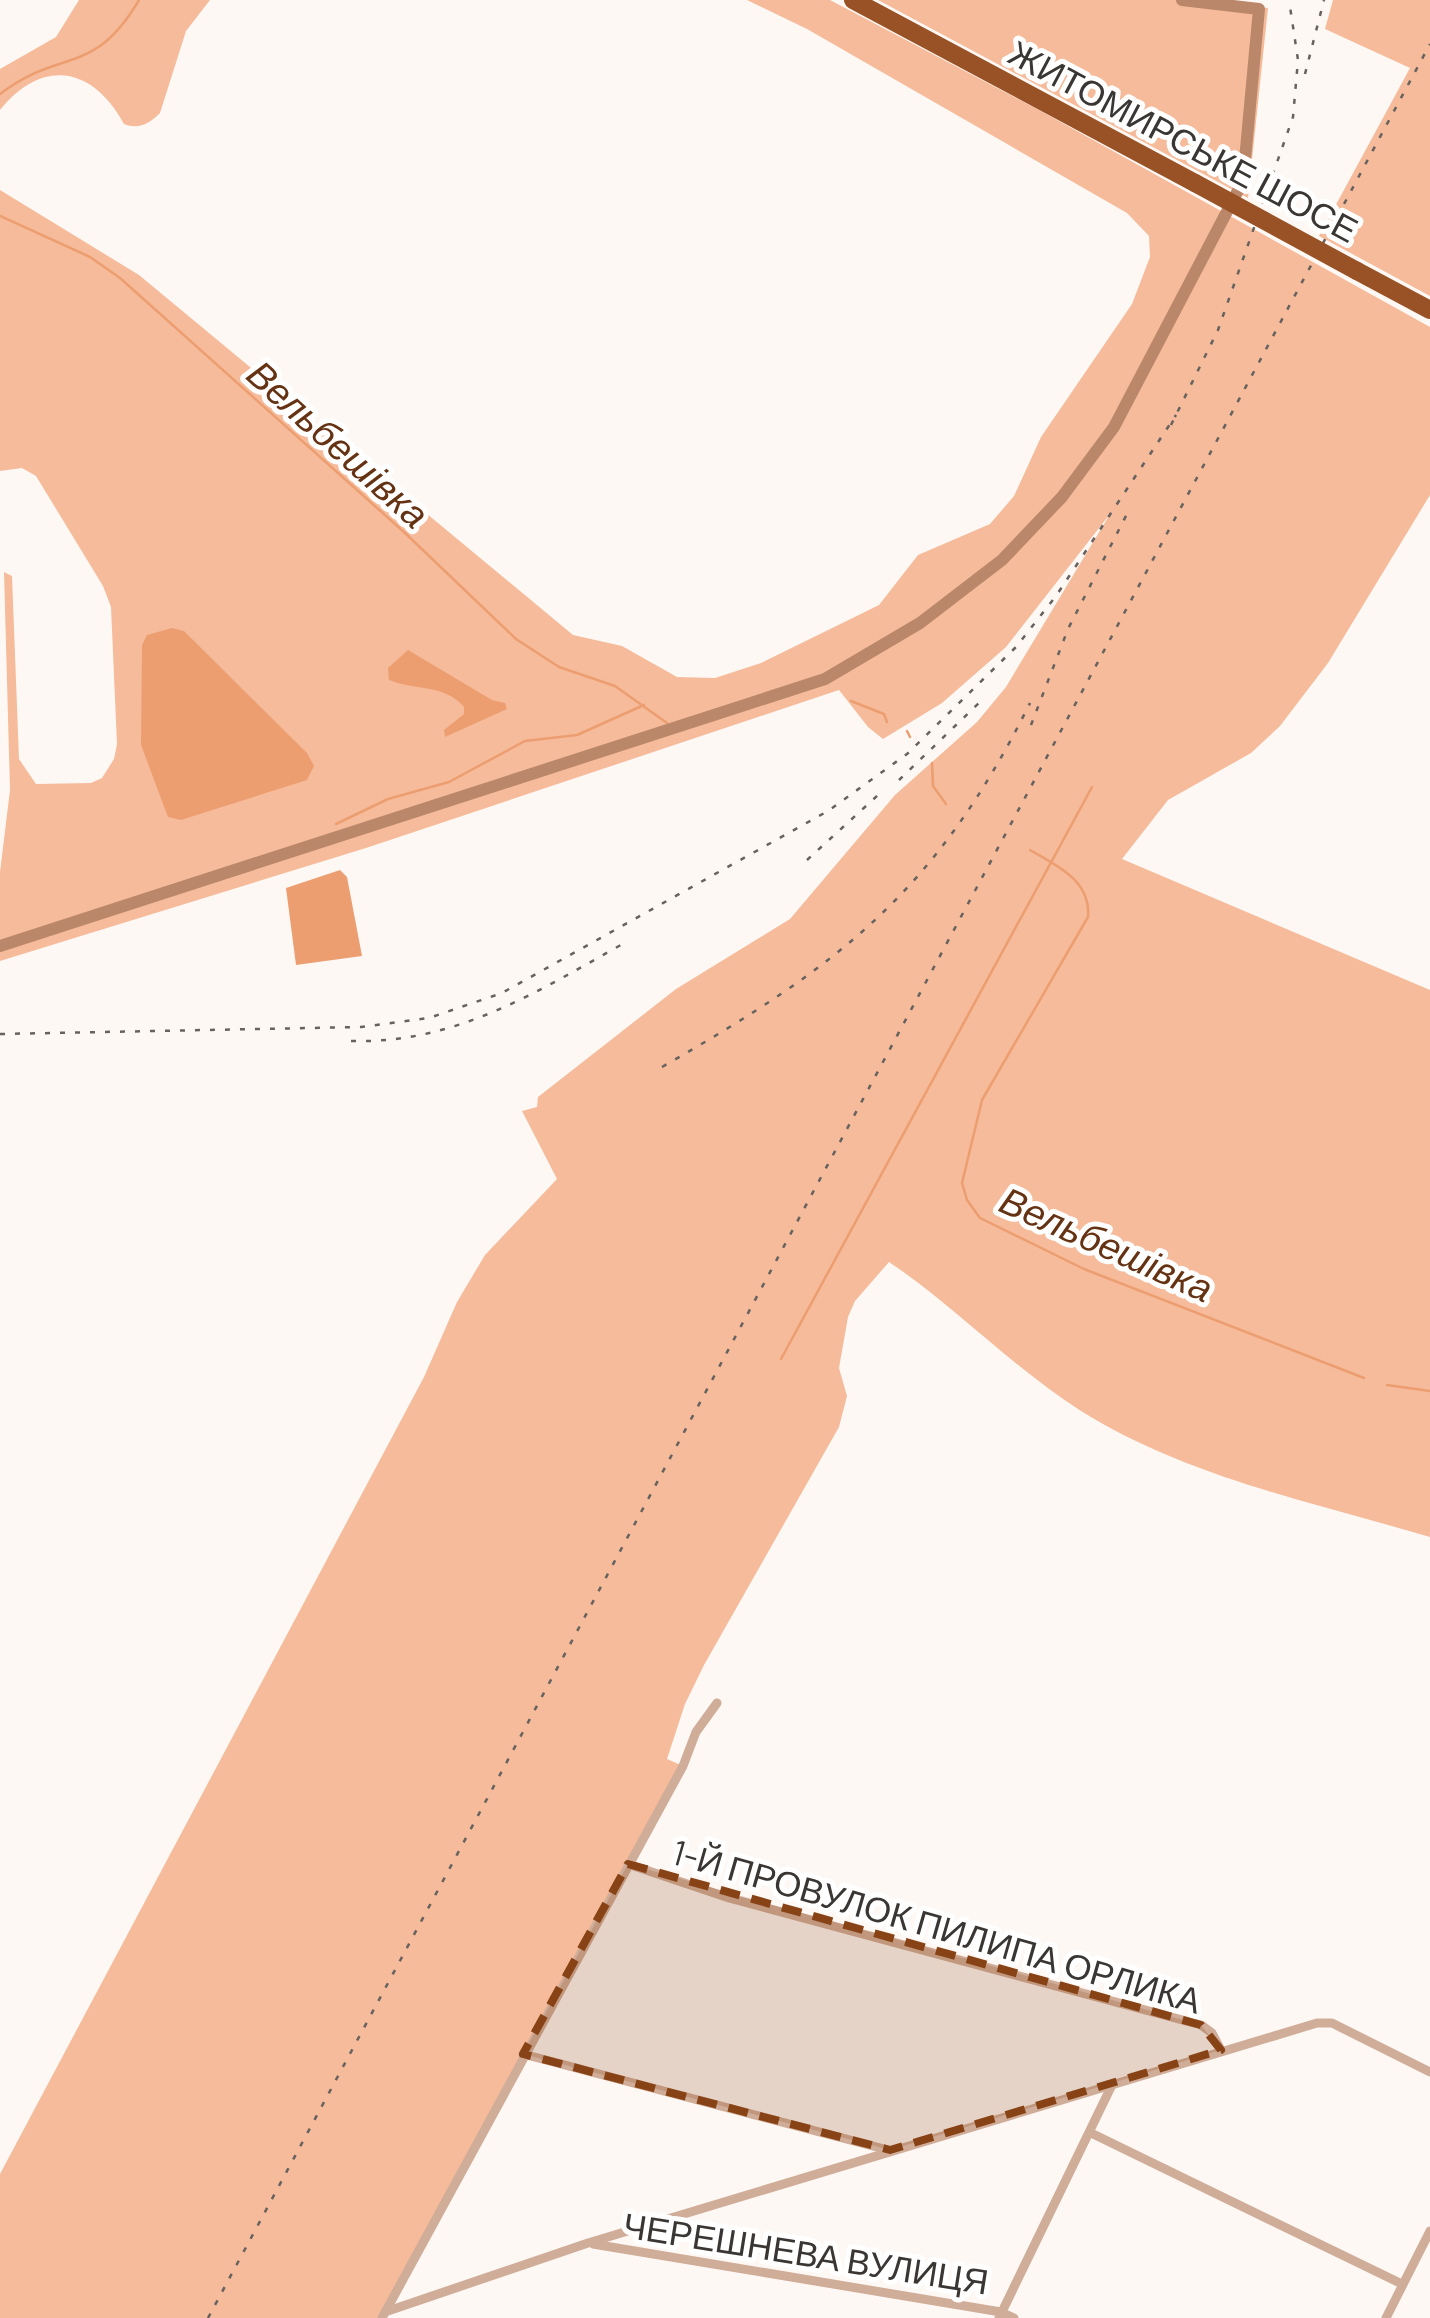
<svg xmlns="http://www.w3.org/2000/svg" width="1430" height="2318" font-family="Barlow,sans-serif">
<style>
.green{fill:#f6bb9a}
.water{fill:#ec9e71}
.lines{fill:none;stroke-linecap:round;stroke-linejoin:round}
.stream{stroke:#ec9e71;stroke-width:2.5}
.street{stroke:#d0ad99;stroke-width:9}
.secondary{stroke:#ba876a;stroke-width:12}
.highway{stroke:#995225;stroke-width:18}
.rail{stroke:#666260;stroke-width:2.5;stroke-dasharray:5 10;stroke-linecap:butt}
.highway-bridge{stroke:#995225;stroke-width:18}
.marked{fill:#874315;fill-opacity:0.2;stroke:#874315;stroke-width:8;stroke-dasharray:20 12;stroke-linejoin:round}
.labels{text-anchor:middle;dominant-baseline:central;stroke-width:10;stroke-linejoin:round;paint-order:stroke}
.street-label{font-size:35px;fill:#393634;stroke:#fff}
.water-label{font-size:38px;font-style:italic;fill:#653313;stroke:#fff}
</style>
<rect width="100%" height="100%" fill="#fef8f5"/>
<g class="green">
<path d="M79,0H210L186,31L160,113C150,123 139,130 124,124C93,67 43,57 0,110V69L56,37Z"/>
<path d="M747,0H830L1039,110L1430,327V495L1328,663L1280,726L1251,753L1168,800L1122,859L1430,990V1537C1312,1502 1187,1477 1081,1411C1013,1368 956,1307 889,1262L855,1301L848,1317L839,1368L847,1396L839,1427L704,1665L685,1704L667,1759L683,1766L382,2318H0V2174L424,1377L457,1302L485,1255L557,1179L522,1111L537,1107L538,1097L676,989L790,919L895,795L977,722L1006,687L1110,514L1006,647L942,703L883,739L868,727L839,690L366,848L0,961V872L10,790L4,572L12,576L19,759L36,784L91,783L102,778L114,759L117,744L111,607L103,586L36,476L22,468L0,471V190L139,275L573,635L622,646L677,677L715,678L761,663L879,605L918,555L990,524L1014,496L1041,437L1132,304L1150,257L1149,236L1127,213L807,29Z"/>
<path d="M878,0H1182L1268,8L1248,198Z"/>
<path d="M1333,0H1430V296L1319,236L1410,68L1325,29Z"/>
</g>
<g class="water">
<path d="M172,628L184,631L307,753L314,766L307,780L181,820L168,817L141,745L142,645L147,635Z"/>
<path d="M408,650L492,700L505,703L507,709L445,737L444,730L464,714V707C445,684 416,691 389,680L388,668Z"/>
<path d="M340,870L347,877L362,956L296,965L286,888Z"/>
</g>
<g class="lines">
<g class="stream">
<path d="M0,94C61,47 93,78 139,0"/>
<path d="M0,216L90,257L120,278L405,533L516,639L559,667L615,686L667,723"/>
<path d="M851,701L884,714L887,722"/>
<path d="M907,731L910,737"/>
<path d="M932,763L933,786L946,804"/>
<path d="M336,824L388,799L449,782L525,741L577,735L644,705"/>
<path d="M1030,850C1058,866 1091,881 1088,917L982,1100L962,1183L967,1200L980,1218L1084,1269L1364,1378"/>
<path d="M781,1359L1092,787"/>
<path d="M1387,1385L1430,1391"/>
</g>
<g class="street">
<path d="M628,1864L729,1898L1201,2025L1212,2033L1221,2050"/>
<path d="M523,2054L888,2150"/>
<path d="M1091,2133L1402,2284"/>
<path d="M593,2244L1001,2312L1014,2318"/>
<path d="M385,2312L588,2243L1317,2023H1332L1430,2072"/>
<path d="M382,2318L683,1766L696,1732L717,1703"/>
<path d="M999,2318L1111,2087"/>
<path d="M1386,2318L1430,2231"/>
</g>
<path class="secondary" d="M0,946L825,679L920,623L1002,560L1062,497L1114,427L1243,181L1259,9L1182,0"/>
<g class="highway">
<path d="M853,0L1195,183"/>
<path d="M1357,271L1430,310"/>
</g>
<g class="rail">
<path d="M1305,74L1324,0"/>
<path d="M1171,425L1218,330L1293,117L1298,60L1289,0"/>
<path d="M1031,725L1068,629L1129,510"/>
<path d="M899,780L981,701"/>
<path d="M807,860L878,795"/>
<path d="M0,1034L361,1027L429,1018L502,993L828,811L907,754L1016,647L1056,596L1176,415"/>
<path d="M351,1041C457,1044 538,991 628,941"/>
<path d="M662,1067C840,965 936,892 1030,703"/>
<path d="M208,2318L1430,44"/>
</g>
<path class="highway-bridge" d="M1195,183L1357,271"/>
</g>
<path class="marked" d="M628,1864L1201,2025L1221,2050L890,2150L523,2054Z"/>
<g class="labels">
<g class="street-label">
<text transform="translate(1184 140) rotate(28)">ЖИТОМИРСЬКЕ ШОСЕ</text>
<text transform="translate(937 1925) rotate(16)">1-Й ПРОВУЛОК ПИЛИПА ОРЛИКА</text>
<text transform="translate(806 2252) rotate(9)">ЧЕРЕШНЕВА ВУЛИЦЯ</text>
</g>
<g class="water-label">
<text transform="translate(339 443) rotate(42)">Вельбешівка</text>
<text transform="translate(1107 1243) rotate(24)">Вельбешівка</text>
</g>
</g>
</svg>
